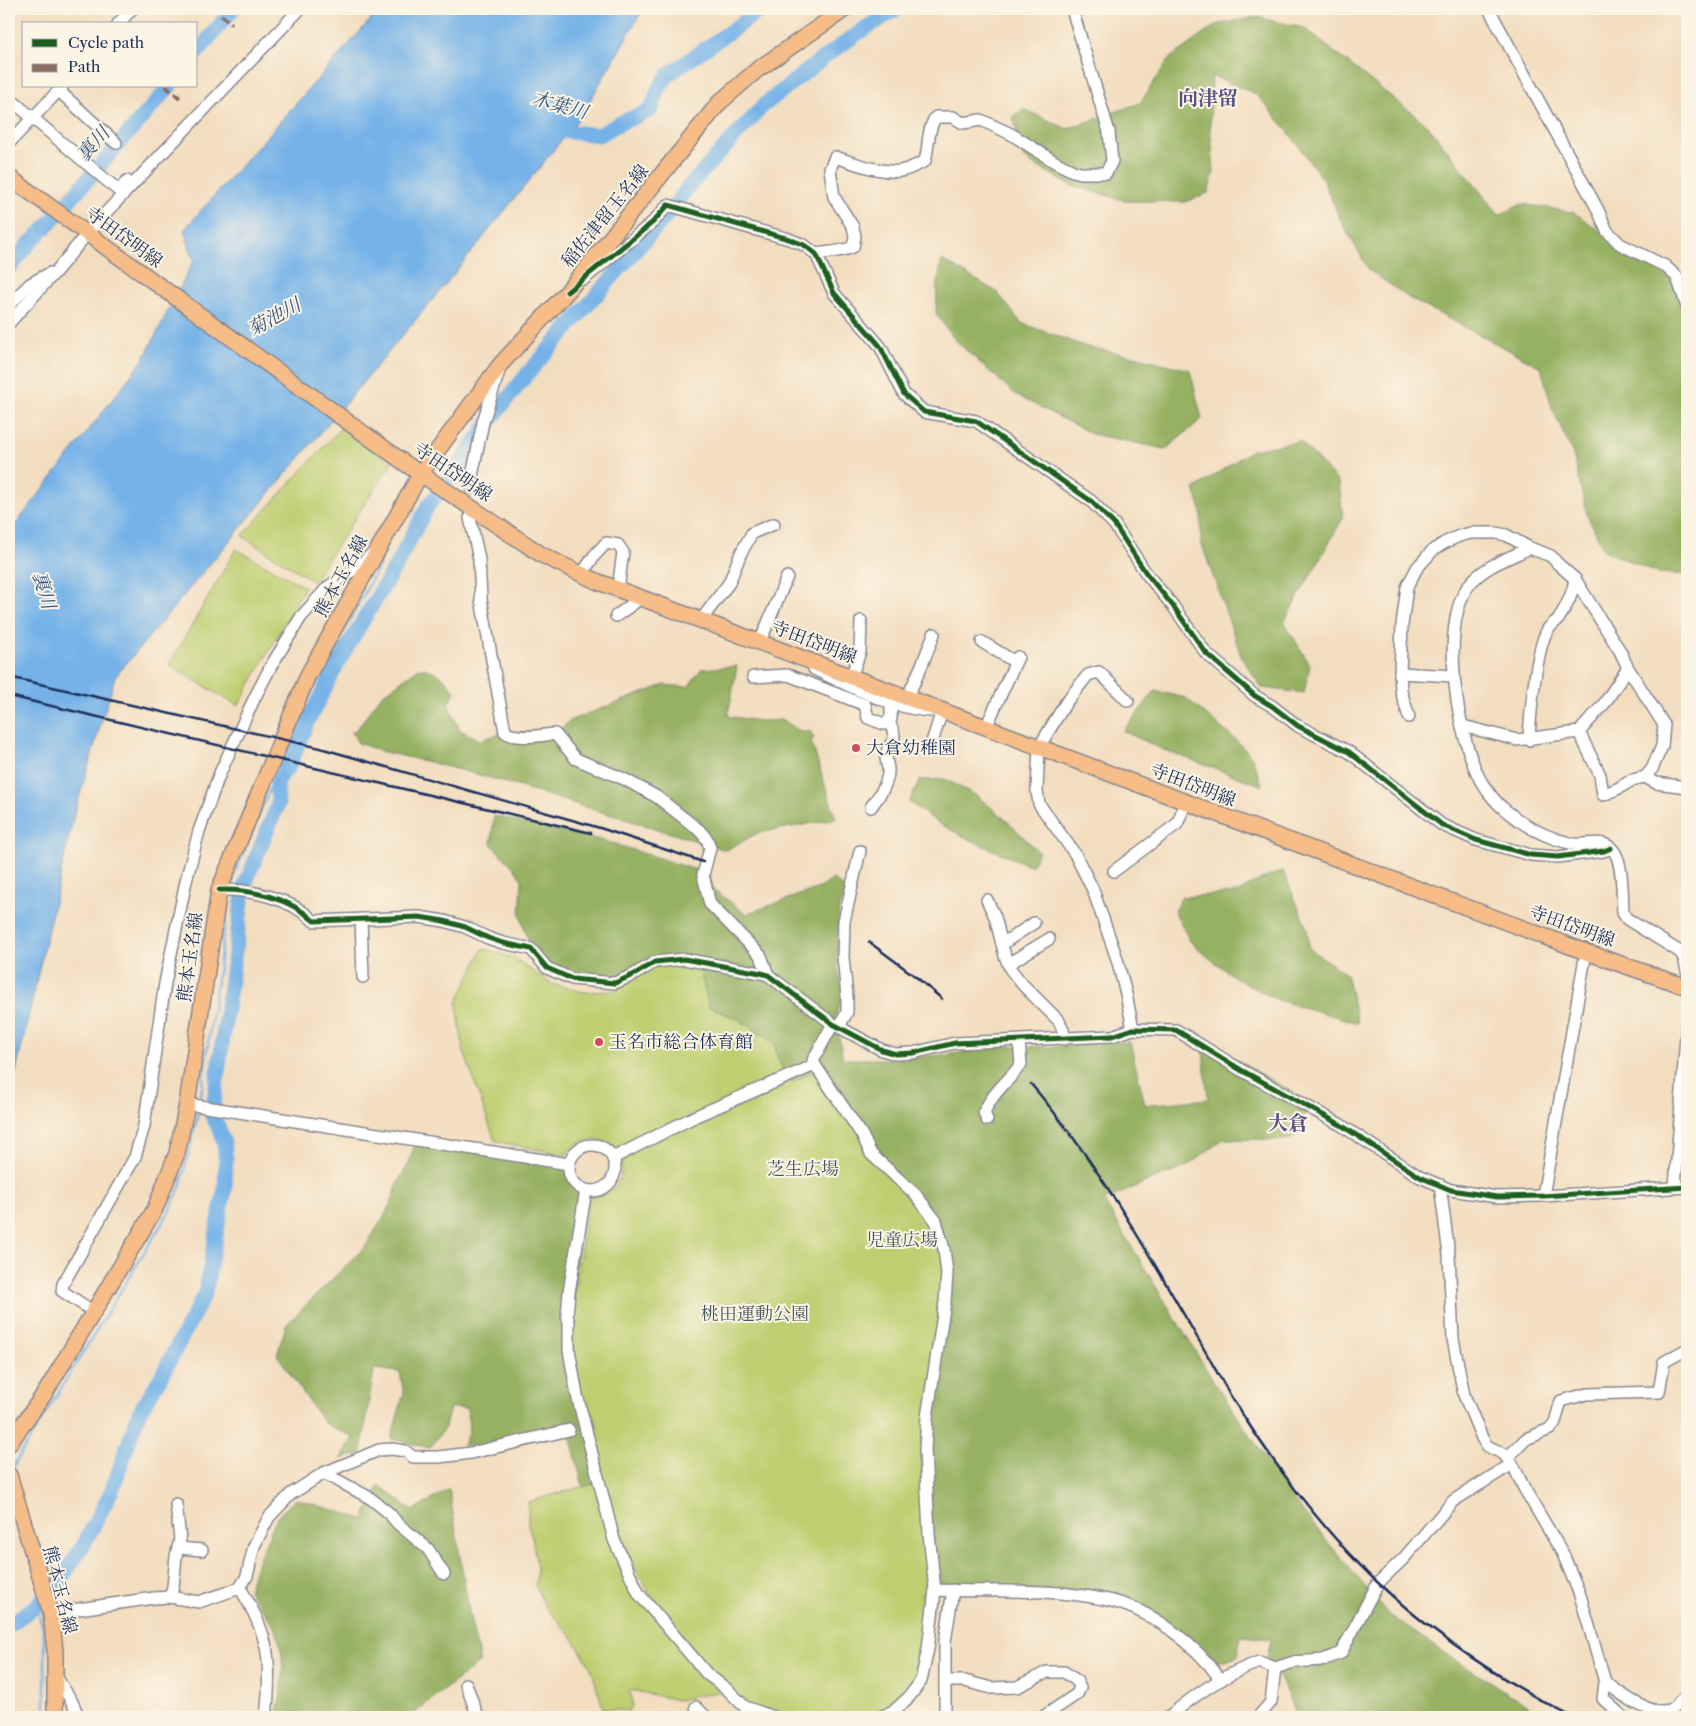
<svg xmlns="http://www.w3.org/2000/svg" width="1696" height="1726" viewBox="0 0 1696 1726" font-family="'Libre Caslon Text','Noto Serif JP',serif">
  <style>
    .green { fill: #bece70; stroke: #6c7e67 }
    .forest { fill: #96b162; stroke: #587060 }
    .water { fill: #75b2e8; stroke: #4870a3 }
    .lines { fill: none; stroke-linecap: round; stroke-linejoin: round }
    .stream { stroke: #75b2e8; stroke-width: 2.5 }
    .river { stroke: #75b2e8; stroke-width: 15 }
    .minor-tunnel { stroke: #c7baac; stroke-width: 11; stroke-dasharray: 11 5.5; stroke-linecap: butt }
    .minor-casing { stroke: #86868e; stroke-width: 14 }
    .major-casing { stroke: #86868e; stroke-width: 18 }
    .minor { stroke: #fff; stroke-width: 11 }
    .major { stroke: #f7bd88; stroke-width: 15 }
    .rail { stroke: #1b2f5e; stroke-width: 2.5 }
    .quiet { stroke: #8d6e63; stroke-width: 4; stroke-dasharray: 8 4; stroke-linecap: butt }
    .cycleway-casing { stroke: #fcf5e5; stroke-width: 8 }
    .cycleway { stroke: #1b5e20; stroke-width: 5 }
    .poi-dot { fill: #d1495b; stroke: #fcf5e5; stroke-width: 2 }
    .labels { text-anchor: middle; dominant-baseline: central; stroke-width: 4; stroke-linejoin: round; paint-order: stroke }
    .street-label { font-size: 18px; fill: #1b2f5e; stroke: #fcf5e5 }
    .poi-label { font-size: 18px; fill: #1b2f5e; stroke: #fcf5e5; text-anchor: start }
    .park-label { font-size: 18px; fill: #445762; stroke: #fcf5e5 }
    .water-label { font-size: 19px; font-style: italic; fill: #365687; stroke: #fcf5e5 }
    .quarter-label { font-size: 20px; font-weight: bold; fill: #575286; stroke: #fcf5e5 }
  </style>
  <rect width="100%" height="100%" fill="#fcf5e5"/>
  <filter id="ink" filterUnits="userSpaceOnUse"><feTurbulence type="fractalNoise" baseFrequency=".02" numOctaves="2"/><feDisplacementMap in="SourceGraphic" scale="10" xChannelSelector="R" yChannelSelector="G"/><feConvolveMatrix kernelMatrix="1 2 1 2 8 2 1 2 1" color-interpolation-filters="sRGB"/></filter>
  <filter id="wash" filterUnits="userSpaceOnUse"><feTurbulence type="fractalNoise" baseFrequency=".0096" numOctaves="4" result="noise"/><feDisplacementMap in="SourceGraphic" scale="20" xChannelSelector="R" yChannelSelector="G"/><feGaussianBlur stdDeviation="1.12" result="paint"/><feColorMatrix in="noise" values="0 0 0 0 0 0 0 0 0 0 0 0 0 0 0 0 0 1.4 0 .05"/><feComposite in="paint" operator="in"/></filter>
  <g filter="url(#wash)">
    <rect width="100%" height="100%" fill="#f2ddbf"/>
    <g class="green">
      <path d="M 342,427 L 392,463 L 313,581 L 242,536 Z"/>
      <path d="M 236,549 L 305,587 L 238,706 L 169,665 Z"/>
      <path d="M 483,948 L 515,959 L 552,984 L 583,992 L 614,991 L 655,962 L 684,959 L 700,968 L 709,1007 L 738,1019 L 775,1044 L 777,1056 L 813,1072 L 828,1077 L 923,1202 L 944,1249 L 935,1590 L 916,1688 L 881,1717 L 774,1717 L 745,1707 L 710,1670 L 652,1598 L 625,1551 L 575,1413 L 568,1340 L 588,1196 C 633,1199 632,1138 591,1140 C 580,1140 572,1146 566,1155 L 495,1141 L 463,1049 L 457,1003 Z"/>
      <path d="M 599,1482 L 639,1594 L 728,1690 L 678,1700 L 629,1690 L 632,1698 L 632,1707 L 628,1711 L 603,1708 L 591,1668 L 570,1634 L 546,1608 L 535,1586 L 537,1568 L 533,1542 L 528,1524 L 528,1502 Z"/>
    </g>
    <g class="forest">
      <path d="M 1256,17 L 1304,28 L 1427,125 L 1499,215 L 1522,204 L 1573,212 L 1620,244 L 1665,266 L 1687,307 L 1687,575 L 1657,573 L 1604,550 L 1587,515 L 1573,454 L 1552,408 L 1541,367 L 1409,298 L 1369,270 L 1342,223 L 1322,178 L 1287,130 L 1256,94 L 1212,76 L 1210,123 L 1214,172 L 1208,193 L 1185,202 L 1126,201 L 1070,185 L 1028,161 L 1022,156 L 1013,116 L 1024,109 L 1067,129 L 1140,103 L 1170,58 L 1216,25 Z"/>
      <path d="M 942,260 L 997,292 L 1021,323 L 1087,347 L 1134,356 L 1190,370 L 1202,419 L 1166,449 L 1092,434 L 1016,395 L 956,341 L 936,314 L 937,286 Z"/>
      <path d="M 1300,441 L 1339,483 L 1343,518 L 1284,622 L 1310,665 L 1304,693 L 1262,688 L 1242,658 L 1201,542 L 1201,510 L 1194,489 L 1252,450 Z"/>
      <path d="M 737,666 L 728,716 L 760,721 L 783,720 L 800,731 L 810,731 L 814,738 L 811,741 L 836,819 L 758,833 L 726,850 L 494,779 L 425,761 L 384,752 L 358,743 L 352,732 L 356,730 L 382,695 L 419,668 C 438,670 444,677 455,692 L 448,704 L 460,730 L 480,740 L 505,732 L 555,734 L 571,720 L 664,685 L 688,687 L 701,669 Z"/>
      <path d="M 1155,691 L 1186,698 L 1238,742 L 1251,756 L 1263,786 L 1164,750 L 1123,731 Z"/>
      <path d="M 945,779 L 977,796 L 1004,818 L 1039,852 L 1032,866 C 1000,853 967,840 937,822 C 928,816 918,808 909,802 L 920,780 Z"/>
      <path d="M 494,816 L 605,841 L 709,874 L 713,889 L 746,914 L 822,887 L 833,879 L 848,891 L 839,906 L 837,946 L 838,970 L 843,997 L 835,1016 L 843,1059 L 901,1059 L 970,1052 L 1006,1046 L 1049,1047 L 1130,1042 L 1145,1105 L 1208,1099 L 1202,1040 L 1311,1103 L 1291,1140 L 1223,1139 L 1186,1167 L 1146,1182 L 1104,1201 L 1212,1379 L 1297,1505 L 1387,1613 L 1444,1653 L 1535,1710 L 1523,1716 L 1296,1715 L 1276,1668 L 1266,1664 L 1271,1639 L 1241,1636 L 1237,1657 L 1226,1661 L 1206,1661 L 1149,1616 L 1104,1599 L 935,1590 L 925,1450 L 946,1259 L 939,1234 L 885,1165 L 828,1077 L 814,1074 L 813,1072 L 789,1083 L 777,1056 L 775,1044 L 738,1019 L 709,1007 L 700,968 L 684,959 L 656,962 L 615,983 L 547,968 L 531,949 L 520,914 L 522,880 L 514,868 L 491,844 Z"/>
      <path d="M 1283,871 L 1307,928 L 1309,948 L 1346,974 L 1358,1023 L 1278,1000 L 1237,979 L 1208,957 L 1190,941 L 1174,911 L 1182,897 L 1237,893 L 1259,880 Z"/>
      <path d="M 416,1140 L 565,1163 C 566,1177 569,1186 583,1191 L 569,1335 L 600,1482 L 583,1487 L 568,1427 L 481,1445 L 463,1446 L 469,1430 L 467,1408 L 450,1408 L 445,1427 L 430,1448 L 391,1439 L 404,1393 L 400,1372 L 374,1369 L 361,1453 L 340,1459 L 353,1437 L 324,1423 L 277,1355 L 286,1325 L 365,1247 L 391,1205 L 399,1180 L 409,1163 Z"/>
      <path d="M 379,1485 L 413,1511 L 449,1489 L 470,1617 L 480,1662 L 409,1717 L 275,1717 C 284,1692 287,1648 273,1625 C 266,1613 256,1601 248,1590 L 255,1568 L 277,1517 L 296,1499 L 364,1519 Z"/>
    </g>
    <path class="water" d="M 380,9 L 643,9 L 581,116 L 445,285 L 115,677 L 74,814 L 9,1103 L 9,533 L 143,360 L 194,260 L 184,230 Z"/>
    <g class="lines">
      <g class="stream">
        <path d="M 230,886 L 306,701 L 380,564"/>
        <path d="M 200,1102 L 229,894"/>
        <path d="M 11,1470 L 169,1212 L 180,1187 L 199,1110"/>
        <path d="M 36,1606 L 43,1628 L 45,1651 L 45,1717"/>
      </g>
      <g class="river">
        <path d="M 196,54 L 233,9"/>
        <path d="M 552,125 L 571,132 L 599,135 L 620,123 L 651,110 L 659,88 L 669,74 L 762,9"/>
        <path d="M 45,228 L 170,86"/>
        <path d="M 9,269 L 27,246 L 40,233"/>
        <path d="M 9,1625 L 36,1606 L 61,1579 L 83,1546 L 112,1490 L 139,1413 L 161,1377 L 205,1293 L 225,1188 L 226,1160 L 224,1143 L 218,1126 L 212,1116 L 244,887 L 278,804 L 277,783 L 283,773 L 288,768 L 307,723 L 339,661 L 395,567 L 428,506 L 446,484 L 492,418 L 529,372 L 667,215 L 690,185 L 764,105 L 822,59 L 864,29 L 897,9"/>
      </g>
    </g>
  </g>
  <g filter="url(#ink)">
    <g class="lines">
      <path class="minor-tunnel" d="M 470,512 L 472,476"/>
      <g class="minor-casing">
        <g id="minor">
          <path d="M 1489,9 L 1598,210 L 1607,231 L 1620,244 L 1665,266 L 1677,277 L 1687,307"/>
          <path d="M 118,24 L 132,9"/>
          <path d="M 59,91 L 116,143"/>
          <path d="M 9,98 L 119,191 L 127,181"/>
          <path d="M 9,143 L 63,86"/>
          <path d="M 816,254 C 828,252 842,252 853,247 L 855,236 L 853,227 L 834,197 L 830,169 L 835,157 C 855,163 878,173 900,171 C 908,170 917,165 925,161 C 929,148 927,128 936,117 L 953,117 L 963,123 L 981,120 L 1011,134 L 1055,162 L 1073,171 L 1081,173 L 1106,173 L 1112,161 L 1109,132 L 1072,9"/>
          <path d="M 584,279 L 653,222 L 668,205 L 789,239 L 804,245 L 816,254 L 834,293 L 880,346 L 904,394 L 924,412 L 976,421 L 1091,501 L 1114,524 L 1146,573 L 1173,606 L 1206,653 L 1255,696 L 1272,706 L 1298,726 L 1349,752 L 1442,825 L 1476,840 L 1531,855 L 1558,857 L 1604,851 L 1611,848"/>
          <path d="M 9,305 L 30,284 L 50,273"/>
          <path d="M 9,323 L 58,269 L 95,224 L 300,9"/>
          <path d="M 472,476 L 483,422 L 499,371"/>
          <path d="M 470,518 L 479,559 L 481,599 L 505,732 C 516,740 541,735 555,734 L 576,759 L 624,779 L 657,797 L 699,830 L 707,839 L 710,848 L 703,875 L 710,904 L 761,956 L 768,975"/>
          <path d="M 1530,548 C 1509,558 1484,566 1469,585 C 1438,626 1458,741 1482,783 C 1488,792 1495,802 1504,809 C 1524,826 1549,839 1574,844 C 1586,846 1601,839 1611,848 C 1624,858 1622,898 1623,913 L 1627,919 L 1680,952 L 1684,958 L 1687,971"/>
          <path d="M 582,574 L 594,556 L 606,543 L 618,545 L 623,552 L 618,589"/>
          <path d="M 616,616 L 641,598"/>
          <path d="M 701,620 L 729,583 L 741,553 L 752,533 L 774,524"/>
          <path d="M 760,642 L 787,577"/>
          <path d="M 982,642 L 1015,662"/>
          <path d="M 814,669 C 851,687 900,713 942,711 L 932,742"/>
          <path d="M 1400,673 L 1453,676"/>
          <path d="M 753,677 L 788,675 L 865,705"/>
          <path d="M 851,677 L 860,652 L 861,621"/>
          <path d="M 907,698 L 922,665 L 934,634"/>
          <path d="M 1128,701 L 1099,672 L 1088,675 L 1067,701 L 1039,747 L 1037,791 L 1039,804 L 1075,854 L 1093,890 L 1117,959 L 1126,994 L 1133,1029"/>
          <path d="M 865,705 L 868,718 L 884,724 L 891,719 L 891,702"/>
          <path d="M 1409,717 L 1401,691 L 1400,673 L 1402,625 L 1407,587 L 1417,568 L 1432,551 L 1444,543 L 1459,536 L 1471,533 L 1496,533 L 1506,535 L 1530,548 L 1551,556 L 1557,563 L 1575,579 L 1620,651 L 1628,668 L 1664,725 L 1662,746 L 1652,769 L 1645,777 L 1632,780 L 1619,788 L 1603,795 L 1600,775 L 1579,732"/>
          <path d="M 1463,726 L 1517,740 L 1579,732 L 1604,704 L 1628,668"/>
          <path d="M 986,727 L 1018,657"/>
          <path d="M 1529,740 C 1530,716 1536,648 1548,629 C 1551,625 1556,622 1559,618 C 1567,606 1573,593 1575,579"/>
          <path d="M 1645,777 L 1656,783 L 1687,787"/>
          <path d="M 871,807 C 878,797 887,786 888,773 C 889,768 886,762 886,757 C 887,741 902,743 888,721"/>
          <path d="M 1114,871 L 1177,824 L 1186,802"/>
          <path d="M 219,890 C 251,889 290,898 314,921 L 419,917 L 444,921 L 465,927 L 488,938 L 503,943 L 531,949 L 547,968 L 572,979 L 615,983 L 635,974 L 655,962 L 684,959 L 761,973 L 768,975 L 833,1024 L 882,1050 L 896,1054 L 913,1053 L 955,1043 L 1112,1036 L 1133,1029 L 1176,1030 L 1241,1070 L 1341,1125 L 1420,1177 L 1451,1190 L 1497,1197 L 1543,1196 L 1687,1187"/>
          <path d="M 987,900 L 995,917 L 1005,956 L 1011,970 L 1023,985 L 1059,1021 L 1063,1030 L 1064,1039"/>
          <path d="M 361,919 L 363,977"/>
          <path d="M 1002,944 L 1034,923"/>
          <path d="M 1008,964 L 1049,939"/>
          <path d="M 839,1027 L 847,1012 L 847,996 L 843,957 L 844,921 L 860,851"/>
          <path d="M 815,1065 L 813,1060 L 833,1024"/>
          <path d="M 187,1104 L 569,1164"/>
          <path d="M 987,1120 L 984,1112 C 992,1093 1009,1081 1021,1064 L 1019,1041"/>
          <circle cx="592" cy="1168" r="23"/>
          <path d="M 613,1158 L 696,1116 L 815,1065 L 862,1135 L 871,1154 L 915,1194 L 936,1221 L 944,1249 L 947,1273 L 945,1302 L 927,1417 L 925,1450 L 929,1534 L 935,1590 L 928,1649 L 921,1681 L 909,1697 L 895,1710 L 881,1717"/>
          <path d="M 1440,1185 L 1449,1255 L 1453,1339 L 1464,1395 L 1482,1438 L 1487,1446 L 1504,1454 L 1514,1467 L 1524,1488 L 1563,1554 L 1580,1595 L 1605,1682 L 1603,1699 L 1623,1717"/>
          <path d="M 1675,1187 L 1687,1022"/>
          <path d="M 586,1190 L 569,1292 L 567,1316 L 569,1322 L 569,1350 L 577,1395 L 614,1540 L 639,1594 L 707,1674 L 728,1690 L 745,1707 L 774,1717"/>
          <path d="M 1543,1196 L 1586,952"/>
          <path d="M 94,1312 L 62,1291 L 63,1284 L 135,1157 L 144,1126 L 165,983 L 186,881 L 199,831 L 220,773 L 254,699 L 271,666 L 301,617 L 328,587 L 356,568 L 373,553"/>
          <path d="M 1507,1458 L 1526,1439 L 1550,1429 L 1555,1422 L 1561,1401 L 1587,1394 L 1659,1392 L 1664,1362 L 1687,1349"/>
          <path d="M 324,1473 L 370,1498 L 389,1513 L 397,1523 L 428,1549 L 444,1574"/>
          <path d="M 179,1548 L 202,1550"/>
          <path d="M 240,1588 C 270,1636 272,1662 266,1717"/>
          <path d="M 935,1590 C 990,1592 1049,1588 1103,1599 C 1148,1607 1195,1643 1221,1680"/>
          <path d="M 170,1597 L 173,1587 L 176,1556 L 180,1539 L 176,1504"/>
          <path d="M 51,1613 L 154,1598 L 170,1597 L 199,1602 L 240,1588 L 247,1576 L 254,1546 L 269,1517 L 291,1494 L 324,1473 L 379,1450 L 392,1449 L 405,1451 L 413,1457 L 439,1457 L 471,1453 L 569,1430"/>
          <path d="M 55,1675 L 71,1700 L 79,1717"/>
          <path d="M 945,1681 L 965,1681 L 991,1688 L 1017,1687 L 1047,1672 L 1064,1672 L 1076,1680 L 1080,1688 L 1077,1694 L 1043,1717"/>
          <path d="M 1605,1682 C 1621,1694 1649,1716 1669,1710 C 1675,1709 1682,1699 1687,1695"/>
          <path d="M 466,1684 L 478,1717"/>
          <path d="M 696,1707 L 706,1717"/>
          <path d="M 945,1713 L 945,1642 L 953,1590"/>
          <path d="M 1169,1717 C 1195,1694 1226,1674 1259,1662 L 1275,1668 L 1294,1662 L 1323,1660 L 1341,1653 L 1378,1583 L 1404,1558 L 1453,1501 L 1512,1464"/>
          <path d="M 1258,1717 L 1271,1702 L 1275,1668"/>
        </g>
      </g>
      <g class="major-casing">
        <g id="major">
          <path d="M 9,177 L 406,464 L 542,555 L 596,581 L 1586,952 L 1687,987"/>
          <path d="M 9,1444 L 45,1393 L 155,1209 L 177,1153 L 187,1104 L 219,890 L 308,675 L 421,473 L 500,365 L 567,292 L 720,102 L 757,70 L 845,9"/>
          <path d="M 9,1475 L 51,1613 L 55,1651 L 55,1717"/>
        </g>
      </g>
      <use href="#minor" class="minor"/>
      <use href="#major" class="major"/>
      <g class="rail">
        <path d="M 9,677 L 320,748 L 600,828 L 703,862"/>
        <path d="M 9,696 L 591,833"/>
        <path d="M 869,942 L 915,976 L 942,999"/>
        <path d="M 1031,1084 C 1095,1159 1145,1247 1194,1332 C 1209,1357 1222,1382 1237,1406 C 1276,1467 1321,1528 1374,1579 C 1432,1635 1501,1680 1572,1717"/>
      </g>
      <g class="quiet">
        <path d="M 221,15 L 232,24"/>
        <path d="M 165,86 L 180,98"/>
      </g>
      <g class="cycleway-casing">
        <g id="cycleway">
          <path d="M 567,292 L 653,222 L 668,205 L 789,239 L 804,245 L 816,254 L 834,293 L 880,346 L 904,394 L 924,412 L 976,421 L 1091,501 L 1114,524 L 1146,573 L 1173,606 L 1206,653 L 1255,696 L 1272,706 L 1298,726 L 1349,752 L 1442,825 L 1476,840 L 1531,855 L 1558,857 L 1604,851 L 1611,848"/>
          <path d="M 219,890 C 251,889 290,898 314,921 L 419,917 L 444,921 L 465,927 L 488,938 L 503,943 L 531,949 L 547,968 L 572,979 L 615,983 L 635,974 L 655,962 L 684,959 L 761,973 L 768,975 L 833,1024 L 882,1050 L 896,1054 L 913,1053 L 955,1043 L 1112,1036 L 1133,1029 L 1176,1030 L 1241,1070 L 1341,1125 L 1420,1177 L 1451,1190 L 1497,1197 L 1543,1196 L 1687,1187"/>
        </g>
      </g>
      <use href="#cycleway" class="cycleway"/>
    </g>
  </g>
  <g class="poi-dot">
    <circle cx="856" cy="748" r="5"/>
    <circle cx="599" cy="1042" r="5"/>
  </g>
  <g class="labels">
    <g class="street-label">
      <text transform="translate(605 216) rotate(-51)">稲佐津留玉名線</text>
      <text transform="translate(124 237) rotate(36)">寺田岱明線</text>
      <text transform="translate(453 472) rotate(34)">寺田岱明線</text>
      <text transform="translate(341 576) rotate(-61)">熊本玉名線</text>
      <text transform="translate(814 642) rotate(21)">寺田岱明線</text>
      <text transform="translate(1193 785) rotate(21)">寺田岱明線</text>
      <text transform="translate(1572 926) rotate(20)">寺田岱明線</text>
      <text transform="translate(190 957) rotate(-82)">熊本玉名線</text>
      <text transform="translate(60 1590) rotate(76)">熊本玉名線</text>
    </g>
    <g class="poi-label">
      <text x="866" y="748">大倉幼稚園</text>
      <text x="609" y="1042">玉名市総合体育館</text>
    </g>
    <g class="park-label">
      <text x="803" y="1169">芝生広場</text>
      <text x="902" y="1240">児童広場</text>
      <text x="755" y="1314">桃田運動公園</text>
    </g>
    <g class="water-label">
      <text transform="translate(560 105) rotate(16)">木葉川</text>
      <text transform="translate(93 144) rotate(-49)">裏川</text>
      <text transform="translate(274 317) rotate(-29)">菊池川</text>
      <text transform="translate(44 590) rotate(73)">裏川</text>
    </g>
    <g class="quarter-label">
      <text x="1208" y="98">向津留</text>
      <text x="1288" y="1123">大倉</text>
    </g>
  </g>
  <rect width="1696" height="1726" fill="none" stroke="#fcf5e5" stroke-width="30"/>
  <rect x="22" y="22" width="175" height="65" fill="#fcf5e5" stroke="#a2a6af"/>
  <rect x="32" y="39" width="25" height="8" fill="#1b5e20" stroke="#a2a6af"/>
  <text x="68" y="48" font-size="15" fill="#1b2f5e">Cycle path</text>
  <rect x="32" y="64" width="25" height="8" fill="#8d6e63" stroke="#a2a6af"/>
  <text x="68" y="72" font-size="15" fill="#1b2f5e">Path</text>
</svg>
